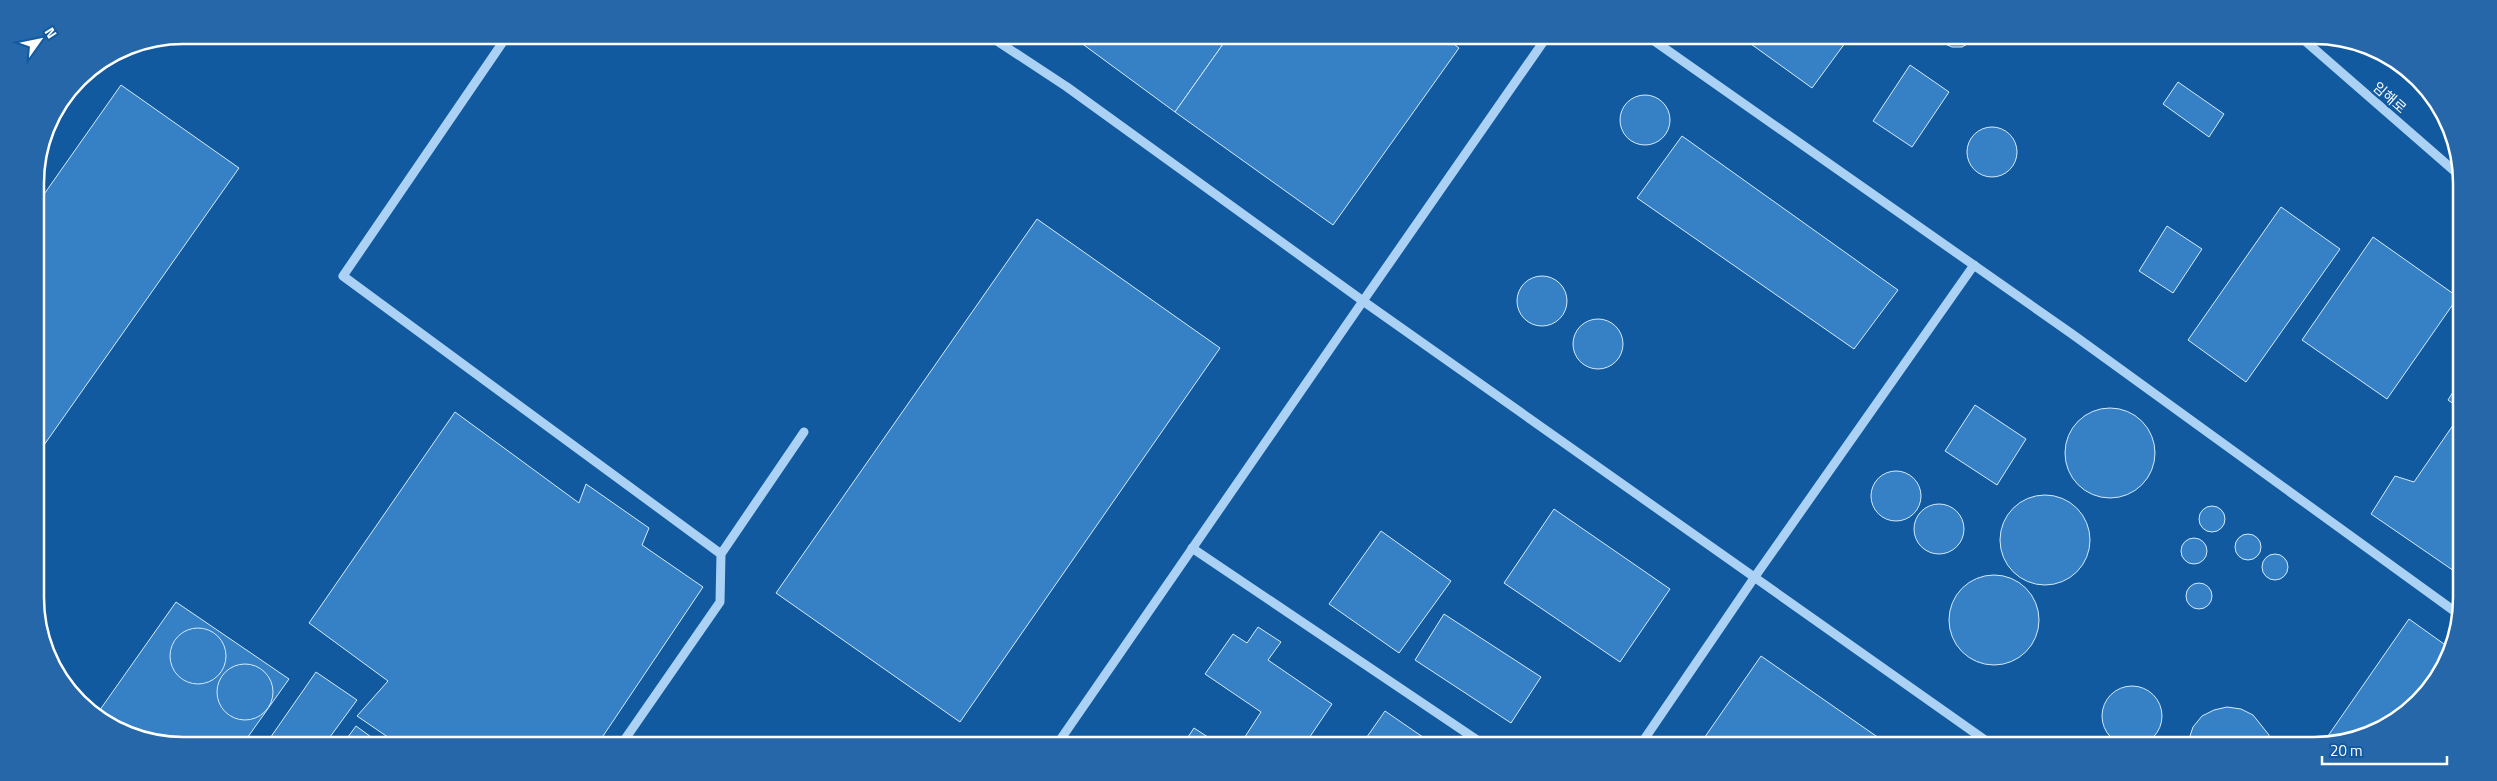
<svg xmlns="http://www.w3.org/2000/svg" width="2497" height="781" viewBox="0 0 2497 781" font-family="'Titillium Web','Noto Sans KR',sans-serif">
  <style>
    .building { fill: #3681c5; stroke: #d4eafe }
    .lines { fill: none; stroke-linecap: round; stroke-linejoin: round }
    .minor { stroke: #abd2f5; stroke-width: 9 }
    .labels { text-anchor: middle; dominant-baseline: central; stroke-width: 5; stroke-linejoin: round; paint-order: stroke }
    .street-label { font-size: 14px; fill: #fff; stroke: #125aa0 }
    .rim { fill: none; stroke: #fff; stroke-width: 2.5 }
  </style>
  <rect width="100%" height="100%" fill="#125aa0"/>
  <g class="building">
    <path d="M 1073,37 L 1228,37 L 1175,112 Z"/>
    <path d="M 1228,37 L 1446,38 L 1459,48 L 1333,225 L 1175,112 Z"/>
    <path d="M 1744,39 L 1848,39 L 1812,88 Z"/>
    <path d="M 1934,39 L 1976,39 L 1962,47 L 1952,47 Z"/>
    <path d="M 1910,65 L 1949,92 L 1912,147 L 1873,121 Z"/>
    <path d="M 2178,82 L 2224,114 L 2209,137 L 2163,104 Z"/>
    <path d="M 121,85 L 239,168 L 37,455 L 35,207 Z"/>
    <circle cx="1645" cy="120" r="25"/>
    <circle cx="1992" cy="152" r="25"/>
    <path d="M 1682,136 L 1898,290 L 1854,349 L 1637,198 Z"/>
    <path d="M 2281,207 L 2340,249 L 2246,382 L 2188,340 Z"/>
    <path d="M 1037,219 L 1220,348 L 960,722 L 776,593 Z"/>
    <path d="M 2167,226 L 2202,249 L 2173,293 L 2139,271 Z"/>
    <path d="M 2373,237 L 2458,297 L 2387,399 L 2302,340 Z"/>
    <circle cx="1542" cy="301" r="25"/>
    <circle cx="1598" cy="344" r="25"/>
    <path d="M 2458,384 L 2458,407 L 2448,400 Z"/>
    <path d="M 1975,405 L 2026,439 L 1997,485 L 1945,451 Z"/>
    <circle cx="2110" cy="453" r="45"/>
    <path d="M 455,412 L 579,503 L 586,484 L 649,528 L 642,545 L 703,587 L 599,742 L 395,742 L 357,716 L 388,681 L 309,623 Z"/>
    <path d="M 2458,418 L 2457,573 L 2371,514 L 2395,476 L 2414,482 Z"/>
    <circle cx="1896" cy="496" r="25"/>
    <circle cx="2045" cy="540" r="45"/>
    <circle cx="1939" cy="529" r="25"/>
    <circle cx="2212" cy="519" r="13"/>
    <path d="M 1554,509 L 1670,589 L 1620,662 L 1504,583 Z"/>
    <path d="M 1381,531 L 1451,581 L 1399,653 L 1329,604 Z"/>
    <circle cx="2248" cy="547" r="13"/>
    <circle cx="2194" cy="551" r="13"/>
    <circle cx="2275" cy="567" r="13"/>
    <circle cx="1994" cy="620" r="45"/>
    <circle cx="2199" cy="596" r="13"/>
    <path d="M 176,602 L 289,679 L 245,741 L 145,741 L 97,714 Z"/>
    <path d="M 1444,614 L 1541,677 L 1511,723 L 1415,660 Z"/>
    <path d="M 2409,619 L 2451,649 L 2437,680 L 2405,715 L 2371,735 L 2321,746 Z"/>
    <path d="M 1258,627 L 1281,642 L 1268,660 L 1332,704 L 1305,744 L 1241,743 L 1261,712 L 1205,674 L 1233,634 L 1247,643 Z"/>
    <circle cx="198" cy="656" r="28"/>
    <path d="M 1761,656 L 1889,745 L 1700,744 Z"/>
    <circle cx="245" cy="692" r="28"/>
    <path d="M 316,672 L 357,700 L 327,741 L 268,741 Z"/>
    <circle cx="2132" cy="716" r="30"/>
    <path d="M 2227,707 L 2241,709 L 2253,715 L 2269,735 L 2270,746 L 2187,745 L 2193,727 L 2202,716 L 2214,710 Z"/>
    <path d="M 1385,711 L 1433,744 L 1362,744 Z"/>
    <path d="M 356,726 L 378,742 L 345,741 Z"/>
    <path d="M 1194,728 L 1217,743 L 1184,743 Z"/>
  </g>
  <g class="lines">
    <g class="minor">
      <path d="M 507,36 L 343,276 L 721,554"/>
      <path d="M 991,37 L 1067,87 L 1363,301 L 1546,38"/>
      <path d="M 1650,38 L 2072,334 L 2457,613"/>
      <path d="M 2304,40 L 2459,175"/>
      <path d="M 1192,548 L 1483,744"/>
      <path d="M 623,742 L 720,602 L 721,554 L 804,432"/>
      <path d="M 1058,743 L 1363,301 L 1992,745"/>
      <path d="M 1641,744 L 1754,578 L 1974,265"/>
    </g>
  </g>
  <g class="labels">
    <g class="street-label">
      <text transform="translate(2390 97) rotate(41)">임해로</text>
    </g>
  </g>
  <path d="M0 0H2497V781H0ZM183 44H2314A139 139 0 0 1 2453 183V598A139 139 0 0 1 2314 737H183A139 139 0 0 1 44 598V183A139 139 0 0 1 183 44Z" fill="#2567a8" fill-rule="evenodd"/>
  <path class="rim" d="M183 44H2314A139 139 0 0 1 2453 183V598A139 139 0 0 1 2314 737H183A139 139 0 0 1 44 598V183A139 139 0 0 1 183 44Z"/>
  <g transform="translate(40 40) rotate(57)" stroke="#125aa0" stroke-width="4" paint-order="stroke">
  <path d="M0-4L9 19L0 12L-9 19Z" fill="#ffffff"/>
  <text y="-8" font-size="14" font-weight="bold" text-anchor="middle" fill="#ffffff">N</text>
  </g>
  <path d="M2322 756v8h125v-8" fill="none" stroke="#ffffff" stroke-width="2.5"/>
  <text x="2330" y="756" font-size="15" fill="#ffffff" stroke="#125aa0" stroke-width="4" paint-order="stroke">20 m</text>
</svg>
